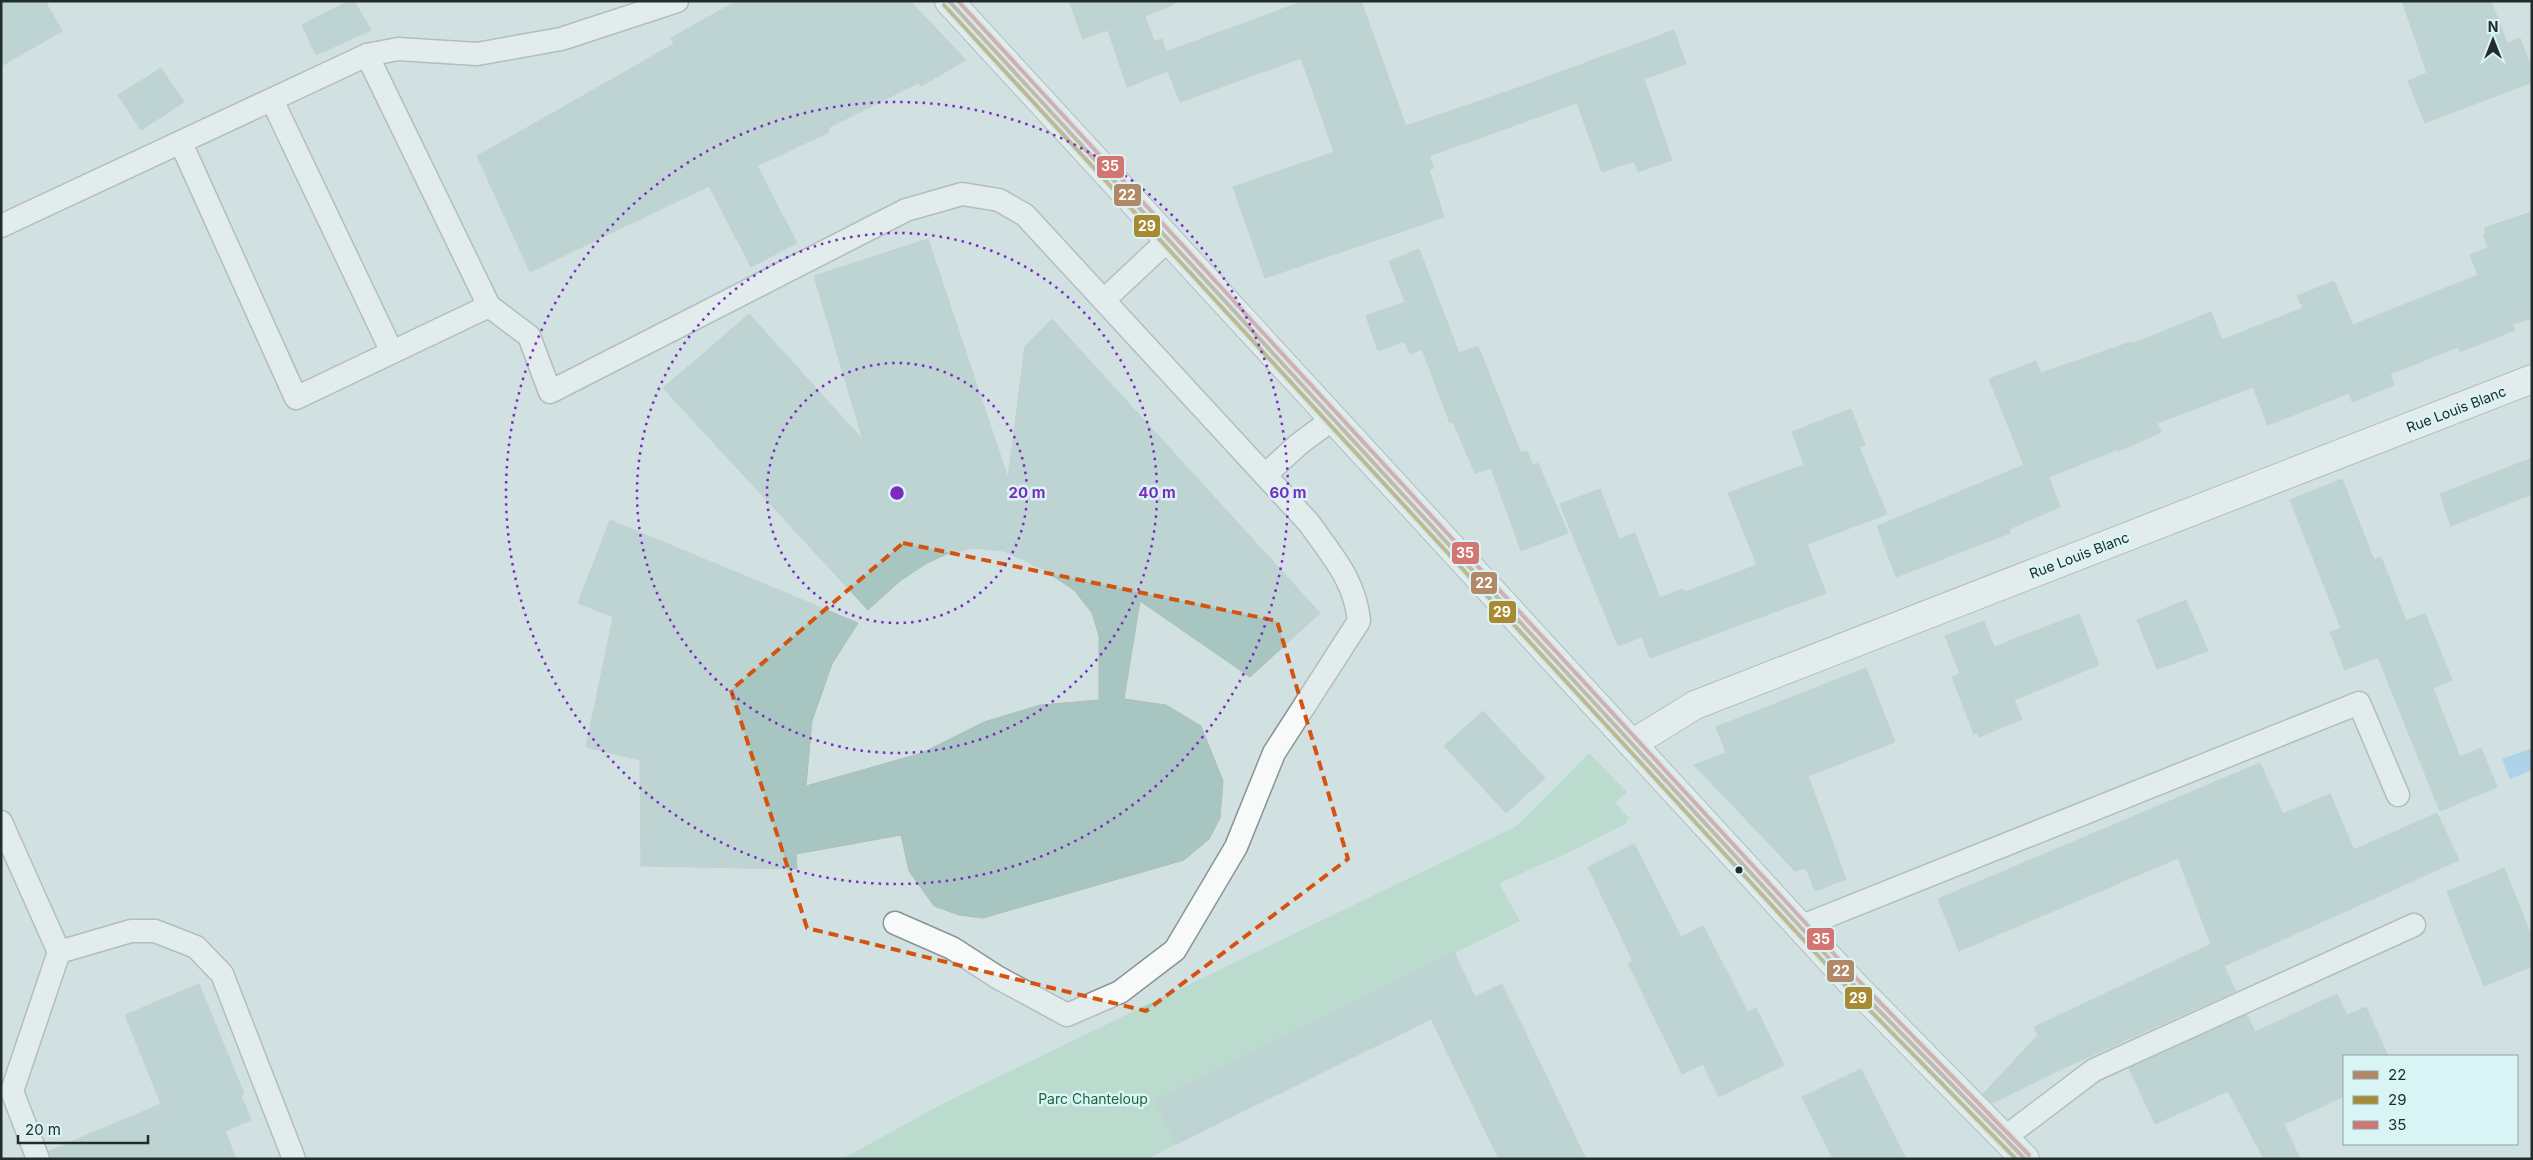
<svg xmlns="http://www.w3.org/2000/svg" width="2533" height="1160" viewBox="0 0 2533 1160" font-family="Inter,sans-serif">
  <style>
    .green { fill: #a1d4b8 }
    .water { fill: #83c2ed }
    .building { fill: #a7c6c1; stroke: #b1bcbb }
    .lines { fill: none; stroke-linecap: round; stroke-linejoin: round }
    .lane-casing { stroke: #899595; stroke-width: 25 }
    .street-casing { stroke: #899595; stroke-width: 30 }
    .secondary-casing { stroke: #899595; stroke-width: 30 }
    .lane { stroke: #f8fafa; stroke-width: 22 }
    .street { stroke: #f8fafa; stroke-width: 28 }
    .secondary { stroke: #f8fafa; stroke-width: 28 }
    .bus-1-casing { stroke: #d8f4f5; stroke-width: 8 }
    .bus-2-casing { stroke: #d8f4f5; stroke-width: 8 }
    .bus-3-casing { stroke: #d8f4f5; stroke-width: 8 }
    .bus-1 { stroke: #b28967; stroke-width: 4 }
    .bus-2 { stroke: #a78a32; stroke-width: 4 }
    .bus-3 { stroke: #d27573; stroke-width: 4 }
    .marked { fill: none; stroke: #d4540f; stroke-width: 4; stroke-dasharray: 10 6; stroke-linejoin: round }
    .ring { fill: none; stroke: #7b2cbf; stroke-width: 2.5; stroke-dasharray: 2.5 5 }
    .bus-dot { fill: #222c2d; stroke: #d8f4f5; stroke-width: 2 }
    .labels { text-anchor: middle; dominant-baseline: central; stroke-width: 5; stroke-linejoin: round; paint-order: stroke }
    .street-label { font-size: 14px; fill: #222c2d; stroke: #d8f4f5 }
    .park-label { font-size: 14px; fill: #21633e; stroke: #d8f4f5 }
    .centre { fill: #7b2cbf; stroke: #d8f4f5; stroke-width: 2.5 }
    .ring-label { font-size: 15px; text-anchor: middle; font-weight: bold; fill: #7b2cbf; stroke: #d8f4f5; stroke-width: 5; stroke-linejoin: round; paint-order: stroke }
    .line-badge { stroke: #d8f4f5; stroke-width: 2 }
    .badge-label { font-size: 14px; text-anchor: middle; font-weight: bold; fill: #fff }
  </style>
  <rect width="100%" height="100%" fill="#d1e0e1"/>
  <path class="green" d="M 1589,753 L 1627,792 L 1615,803 L 1629,818 L 1625,824 L 1570,852 L 1499,883 L 1520,921 L 1155,1100 L 1176,1144 L 1148,1159 L 842,1159 L 946,1102 L 1517,826 Z"/>
  <path class="water" d="M 2532,748 L 2532,770 L 2510,779 L 2502,759 Z"/>
  <g class="building">
    <path d="M 1,1 L 45,1 L 62,31 L 1,66 Z"/>
    <path d="M 349,1 L 354,1 L 371,30 L 316,55 L 302,25 Z"/>
    <path d="M 737,1 L 910,1 L 966,60 L 921,86 L 918,83 L 828,128 L 829,132 L 757,166 L 797,243 L 751,267 L 709,186 L 530,272 L 477,156 L 674,44 L 671,38 Z"/>
    <path d="M 1069,1 L 1174,1 L 1175,4 L 1145,16 L 1154,41 L 1162,39 L 1166,52 L 1304,1 L 1361,1 L 1406,126 L 1526,85 L 1674,30 L 1686,64 L 1644,79 L 1672,160 L 1638,172 L 1634,161 L 1602,172 L 1577,103 L 1429,156 L 1434,168 L 1429,170 L 1444,217 L 1265,278 L 1233,187 L 1334,152 L 1301,58 L 1180,102 L 1168,71 L 1127,87 L 1108,30 L 1083,39 Z"/>
    <path d="M 2402,1 L 2491,1 L 2507,43 L 2520,38 L 2532,69 L 2532,82 L 2425,123 L 2408,81 L 2427,73 Z"/>
    <path d="M 161,68 L 184,102 L 141,130 L 118,95 Z"/>
    <path d="M 2532,212 L 2532,318 L 2512,324 L 2515,330 L 2460,352 L 2458,347 L 2390,374 L 2394,385 L 2352,402 L 2349,393 L 2268,425 L 2253,387 L 2157,423 L 2161,432 L 2119,451 L 2118,449 L 2049,477 L 2060,507 L 2009,529 L 2010,533 L 1896,577 L 1877,526 L 2024,465 L 1989,379 L 2036,361 L 2041,373 L 2131,342 L 2132,344 L 2211,312 L 2222,340 L 2303,308 L 2297,296 L 2334,281 L 2353,325 L 2478,275 L 2470,255 L 2488,247 L 2483,235 L 2486,233 L 2484,228 Z"/>
    <path d="M 928,239 L 1008,478 L 1025,346 L 1052,319 L 1320,613 L 1250,677 L 1140,601 L 1124,699 L 1166,705 L 1201,726 L 1223,781 L 1220,818 L 1209,839 L 1184,860 L 983,918 L 959,915 L 934,906 L 909,871 L 901,835 L 796,854 L 797,869 L 641,866 L 640,760 L 586,747 L 613,617 L 578,603 L 610,520 L 858,623 L 832,664 L 812,721 L 806,786 L 922,753 L 984,722 L 1040,705 L 1099,700 L 1099,636 L 1092,613 L 1074,590 L 1042,569 L 1004,551 L 974,548 L 949,553 L 927,563 L 900,581 L 868,610 L 663,388 L 749,314 L 863,440 L 814,276 Z"/>
    <path d="M 1419,249 L 1459,353 L 1478,346 L 1521,453 L 1527,451 L 1533,466 L 1538,463 L 1568,533 L 1521,551 L 1491,468 L 1475,473 L 1453,422 L 1450,423 L 1422,349 L 1410,354 L 1404,341 L 1378,351 L 1366,316 L 1405,302 L 1389,261 Z"/>
    <path d="M 1851,409 L 1865,445 L 1859,447 L 1887,514 L 1807,544 L 1826,593 L 1650,658 L 1642,637 L 1618,646 L 1560,504 L 1600,489 L 1619,539 L 1635,533 L 1660,598 L 1683,589 L 1685,592 L 1757,565 L 1728,493 L 1804,465 L 1792,432 Z"/>
    <path d="M 2532,458 L 2532,494 L 2451,526 L 2440,494 Z"/>
    <path d="M 2342,479 L 2374,560 L 2381,557 L 2406,621 L 2425,613 L 2452,680 L 2433,688 L 2460,757 L 2481,748 L 2497,787 L 2440,811 L 2378,657 L 2345,670 L 2330,632 L 2341,628 L 2290,500 Z"/>
    <path d="M 2186,600 L 2208,651 L 2157,669 L 2137,620 Z"/>
    <path d="M 2079,614 L 2099,665 L 2014,700 L 2022,719 L 1979,737 L 1977,733 L 1974,734 L 1952,677 L 1960,674 L 1945,636 L 1984,621 L 1994,647 Z"/>
    <path d="M 1866,668 L 1895,742 L 1808,776 L 1846,879 L 1815,891 L 1806,868 L 1795,871 L 1694,765 L 1726,753 L 1716,727 Z"/>
    <path d="M 1483,711 L 1545,778 L 1506,813 L 1444,746 Z"/>
    <path d="M 2260,763 L 2283,814 L 2330,794 L 2354,850 L 2437,813 L 2459,860 L 2224,966 L 2236,991 L 2068,1066 L 1992,1103 L 1983,1094 L 2038,1035 L 2034,1027 L 2211,944 L 2178,858 L 1959,951 L 1938,899 Z"/>
    <path d="M 1634,844 L 1681,937 L 1703,926 L 1748,1012 L 1756,1008 L 1784,1065 L 1719,1097 L 1703,1064 L 1682,1074 L 1628,963 L 1633,961 L 1588,867 Z"/>
    <path d="M 2504,868 L 2532,937 L 2532,966 L 2484,986 L 2447,892 Z"/>
    <path d="M 1454,952 L 1475,997 L 1502,984 L 1586,1159 L 1499,1159 L 1431,1019 L 1176,1144 L 1155,1100 Z"/>
    <path d="M 199,984 L 244,1094 L 241,1096 L 251,1120 L 225,1131 L 236,1159 L 51,1159 L 49,1151 L 161,1104 L 125,1015 Z"/>
    <path d="M 2337,994 L 2347,1015 L 2366,1007 L 2388,1056 L 2344,1056 L 2344,1096 L 2284,1124 L 2300,1159 L 2264,1159 L 2228,1091 L 2155,1124 L 2129,1068 L 2247,1015 L 2255,1032 Z"/>
    <path d="M 1861,1069 L 1906,1159 L 1833,1159 L 1802,1097 Z"/>
  </g>
  <g class="lines">
    <g class="lane-casing">
      <g id="lane">
        <path d="M 272,100 L 392,352"/>
        <path d="M 181,143 L 296,398 L 489,306 L 367,55"/>
        <path d="M 1,226 L 367,55 L 398,49 L 477,54 L 561,39 L 677,1"/>
        <path d="M 1104,300 L 1168,240"/>
        <path d="M 489,306 L 529,336 L 550,392 L 906,210 L 962,194 L 999,200 L 1025,215 L 1309,523 C 1332,556 1355,580 1359,621 L 1274,753 L 1236,847 L 1175,950 L 1120,992 L 1067,1015 L 997,977 L 952,948 L 895,923"/>
        <path d="M 1265,475 L 1299,444 L 1334,418"/>
        <path d="M 1,822 L 59,952 L 12,1091 L 38,1159"/>
        <path d="M 1800,927 L 2359,703 L 2398,795"/>
        <path d="M 59,952 L 131,931 L 155,931 L 196,947 L 222,974 L 294,1159"/>
        <path d="M 2004,1138 L 2094,1070 L 2414,925"/>
      </g>
    </g>
    <g class="street-casing">
      <path id="street" d="M 1632,744 L 1695,705 L 2532,379"/>
    </g>
    <g class="secondary-casing">
      <path id="secondary" d="M 949,1 L 1851,982 L 2025,1159"/>
    </g>
    <use href="#lane" class="lane"/>
    <use href="#street" class="street"/>
    <use href="#secondary" class="secondary"/>
    <g class="bus-1-casing">
      <path id="bus-1" d="M 949,1 L 1851,982 L 2025,1159"/>
    </g>
    <g class="bus-2-casing">
      <path id="bus-2" d="M 944,5 L 1846,986 L 2016,1159"/>
    </g>
    <g class="bus-3-casing">
      <path id="bus-3" d="M 958,1 L 1856,978 L 2029,1155"/>
    </g>
    <use href="#bus-1" class="bus-1"/>
    <use href="#bus-2" class="bus-2"/>
    <use href="#bus-3" class="bus-3"/>
  </g>
  <path d="M0 0H2533V1160H0ZM 903,543 L 1277,621 L 1348,859 L 1146,1011 L 807,928 L 731,690 Z" fill="#d1e0e1" fill-opacity=".55" fill-rule="evenodd"/>
  <path class="marked" d="M 903,543 L 1277,621 L 1348,859 L 1146,1011 L 807,928 L 731,690 Z"/>
  <g class="ring">
    <circle cx="897" cy="493" r="130"/>
    <circle cx="897" cy="493" r="260"/>
    <circle cx="897" cy="493" r="391"/>
  </g>
  <circle class="bus-dot" cx="1739" cy="870" r="4.5"/>
  <g class="labels">
    <g class="street-label">
      <text transform="translate(2456 409) rotate(-21)">Rue Louis Blanc</text>
      <text transform="translate(2079 555) rotate(-21)">Rue Louis Blanc</text>
    </g>
    <g class="park-label">
      <text x="1093" y="1098">Parc Chanteloup</text>
    </g>
  </g>
  <circle cx="897" cy="493" r="8" class="centre"/>
  <g class="ring-label">
    <text x="1027" y="498">20 m</text>
    <text x="1157" y="498">40 m</text>
    <text x="1288" y="498">60 m</text>
  </g>
  <g class="line-badge">
    <rect x="1096" y="155" width="29" height="24" rx="5" fill="#d27573"/>
    <rect x="1113" y="183" width="29" height="24" rx="5" fill="#b28967"/>
    <rect x="1133" y="214" width="28" height="24" rx="5" fill="#a78a32"/>
    <rect x="1451" y="541" width="29" height="24" rx="5" fill="#d27573"/>
    <rect x="1470" y="571" width="28" height="24" rx="5" fill="#b28967"/>
    <rect x="1488" y="600" width="29" height="24" rx="5" fill="#a78a32"/>
    <rect x="1806" y="927" width="29" height="24" rx="5" fill="#d27573"/>
    <rect x="1826" y="959" width="29" height="24" rx="5" fill="#b28967"/>
    <rect x="1844" y="986" width="29" height="24" rx="5" fill="#a78a32"/>
  </g>
  <g class="badge-label">
    <text x="1110" y="171">35</text>
    <text x="1127" y="200">22</text>
    <text x="1147" y="231">29</text>
    <text x="1465" y="558">35</text>
    <text x="1484" y="588">22</text>
    <text x="1502" y="617">29</text>
    <text x="1821" y="944">35</text>
    <text x="1841" y="976">22</text>
    <text x="1858" y="1003">29</text>
  </g>
  <rect width="2533" height="1160" fill="none" stroke="#222c2d" stroke-width="5"/>
  <rect x="2343" y="1055" width="175" height="90" fill="#d8f4f5" stroke="#8fa4a5"/>
  <rect x="2353" y="1071" width="25" height="8" fill="#b28967" stroke="#8fa4a5"/>
  <text x="2388" y="1080" font-size="15" fill="#222c2d">22</text>
  <rect x="2353" y="1096" width="25" height="8" fill="#a78a32" stroke="#8fa4a5"/>
  <text x="2388" y="1105" font-size="15" fill="#222c2d">29</text>
  <rect x="2353" y="1121" width="25" height="8" fill="#d27573" stroke="#8fa4a5"/>
  <text x="2388" y="1130" font-size="15" fill="#222c2d">35</text>
  <g transform="translate(2493 40)" stroke="#d8f4f5" stroke-width="4" paint-order="stroke">
  <path d="M0-4L9 19L0 12L-9 19Z" fill="#222c2d"/>
  <text y="-8" font-size="14" font-weight="bold" text-anchor="middle" fill="#222c2d">N</text>
  </g>
  <path d="M18 1135v8h130v-8" fill="none" stroke="#222c2d" stroke-width="2.5"/>
  <text x="25" y="1135" font-size="15" fill="#222c2d" stroke="#d8f4f5" stroke-width="4" paint-order="stroke">20 m</text>
</svg>
